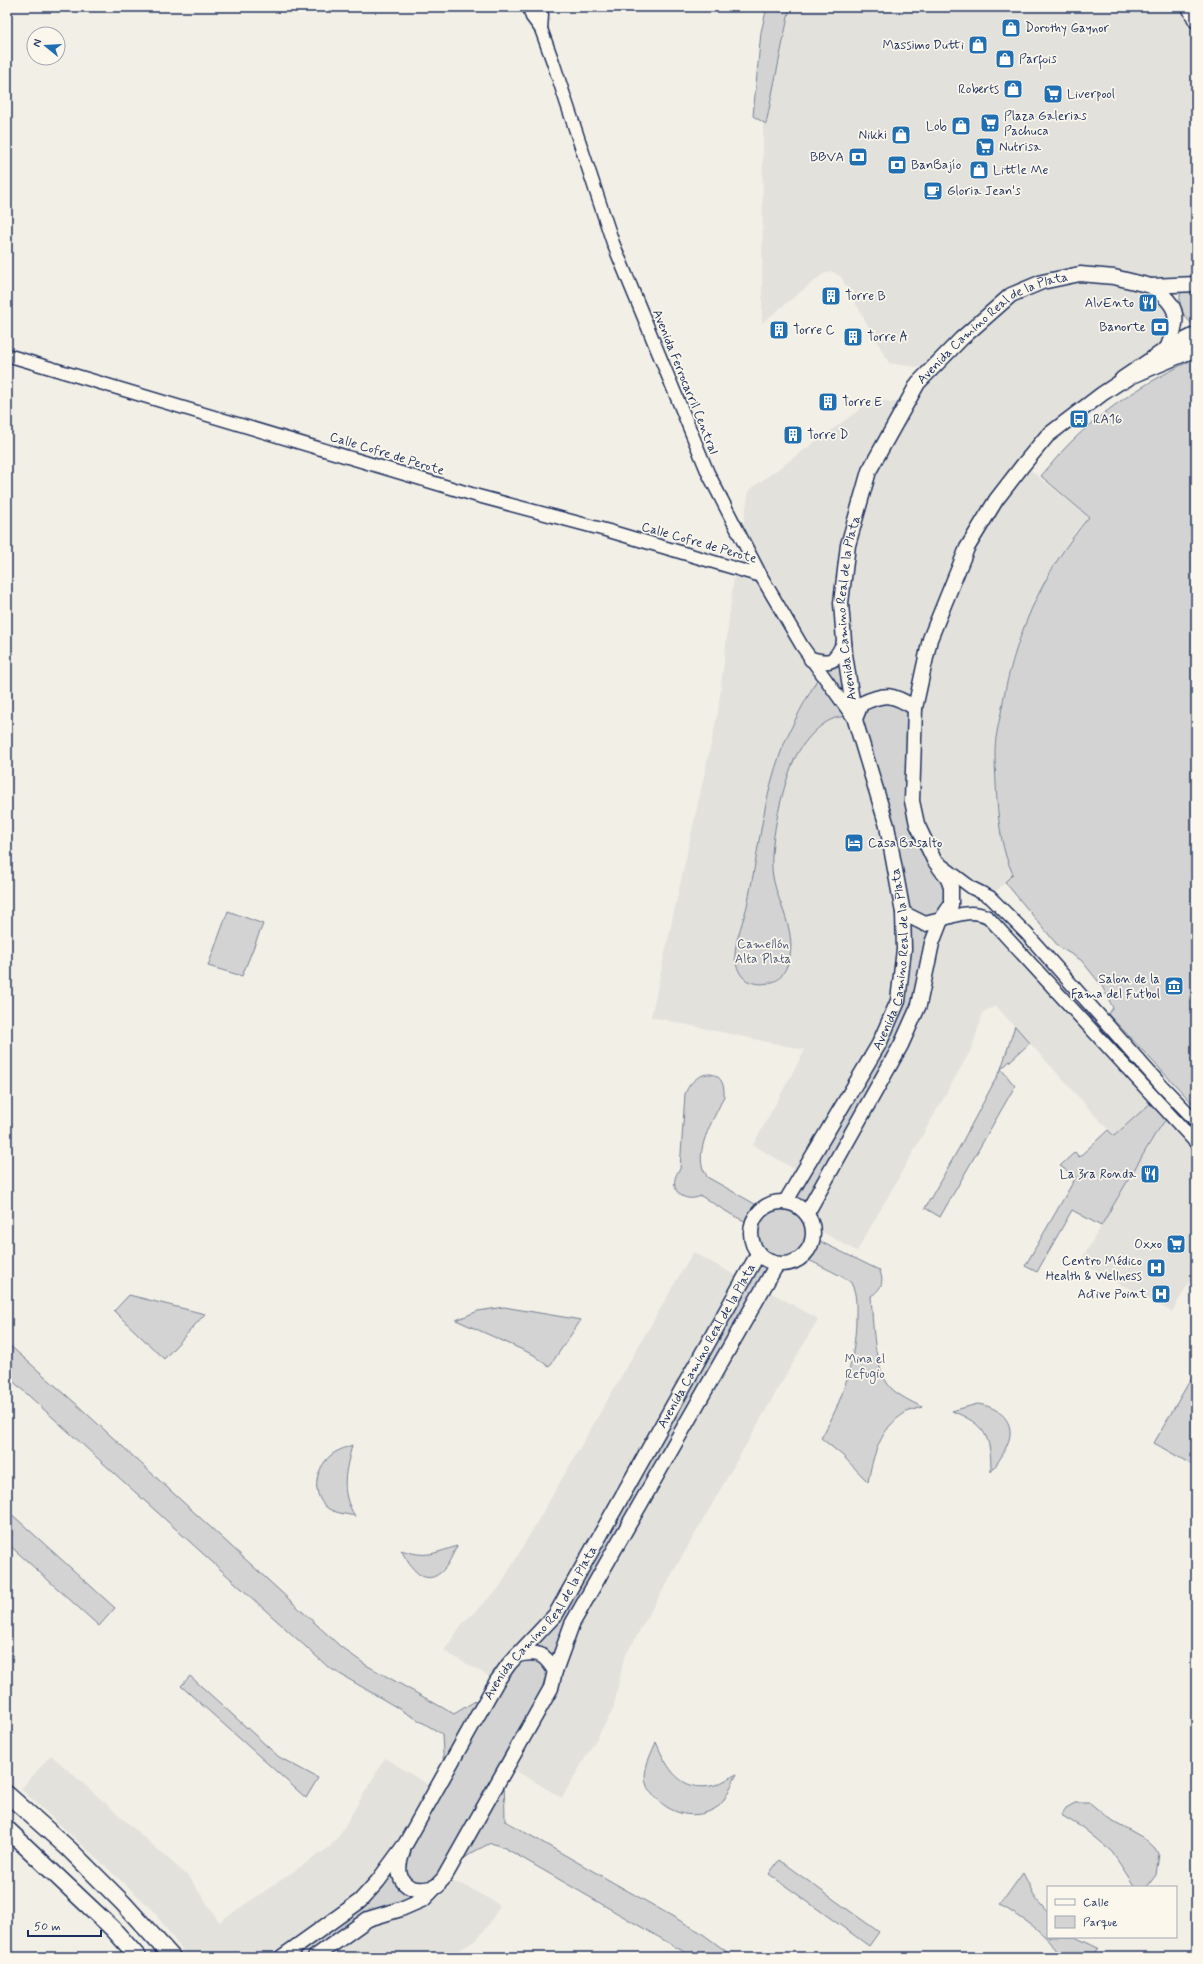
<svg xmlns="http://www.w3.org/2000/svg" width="1203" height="1964" viewBox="0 0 1203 1964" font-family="Mynerve,sans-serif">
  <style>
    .built { fill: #e2e1dc }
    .green { fill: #d2d3d2; stroke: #768198 }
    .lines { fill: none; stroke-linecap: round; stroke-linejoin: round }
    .tertiary-casing { stroke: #1b2f5e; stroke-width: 15 }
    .secondary-casing { stroke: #1b2f5e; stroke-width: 17 }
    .primary-casing { stroke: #1b2f5e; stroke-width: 19 }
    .trunk-casing { stroke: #1b2f5e; stroke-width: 20 }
    .tertiary { stroke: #fbf7ec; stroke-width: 12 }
    .secondary { stroke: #fbf7ec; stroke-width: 14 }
    .primary { stroke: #fbf7ec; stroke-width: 16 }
    .trunk { stroke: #fbf7ec; stroke-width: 17 }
    .labels { text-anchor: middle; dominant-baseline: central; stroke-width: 3.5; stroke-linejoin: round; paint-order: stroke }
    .poi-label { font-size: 13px; fill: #1b2f5e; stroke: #fbf7ec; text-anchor: start }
    .street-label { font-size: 13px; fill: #1b2f5e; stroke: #fbf7ec }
    .park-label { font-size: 13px; fill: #49587b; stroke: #fbf7ec }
  </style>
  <rect width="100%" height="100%" fill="#f2efe6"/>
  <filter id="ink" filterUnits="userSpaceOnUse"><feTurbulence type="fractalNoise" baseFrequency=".025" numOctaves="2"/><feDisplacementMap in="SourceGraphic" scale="8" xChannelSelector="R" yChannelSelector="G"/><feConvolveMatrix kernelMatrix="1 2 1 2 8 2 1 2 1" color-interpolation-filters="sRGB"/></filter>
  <g filter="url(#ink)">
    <g class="built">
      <path d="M 788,7 L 1189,7 L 1196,21 L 1196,284 L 1162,294 L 1175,329 L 1145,365 L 1023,464 L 1089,517 L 1074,533 L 1046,578 L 1023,629 L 1012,659 L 1004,692 L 1002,840 L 1014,874 L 990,897 L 934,860 L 903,913 L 898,1001 L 803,1174 L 753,1145 L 805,1050 L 651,1017 L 718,712 L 735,567 L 759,574 L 742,532 L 749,490 L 874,399 L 906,404 L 930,369 L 889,363 L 841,277 L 831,271 L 823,274 L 762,323 L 763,124 Z"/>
      <path d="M 988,917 L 1155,1099 L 1114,1136 L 996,1006 L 983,1012 L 972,1048 L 857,1251 L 813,1227 L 807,1213 L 941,920 Z"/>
      <path d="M 1169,1115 L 1196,1143 L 1196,1270 L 1172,1312 L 1080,1262 L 1154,1136 Z"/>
      <path d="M 693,1252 L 744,1280 L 556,1614 L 497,1681 L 444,1651 L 462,1624 L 499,1588 Z"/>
      <path d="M 763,1288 L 818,1319 L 624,1658 L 613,1710 L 562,1798 L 508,1766 L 563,1647 Z"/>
      <path d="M 51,1755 L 190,1878 L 219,1922 L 327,1849 L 337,1839 L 385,1758 L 435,1789 L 378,1881 L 282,1957 L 187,1957 L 152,1909 L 21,1789 Z"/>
      <path d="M 453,1882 L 464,1885 L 500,1905 L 488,1926 L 476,1940 L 461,1949 L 446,1957 L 315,1957 L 368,1919 L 428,1904 L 444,1892 Z"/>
    </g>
    <g class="green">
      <path d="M 767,7 L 790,7 L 766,124 L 753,116 L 761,32 Z"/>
      <path d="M 1196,283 L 1196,326 C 1181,318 1176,301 1183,286 Z"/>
      <path d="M 1196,358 L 1196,1107 L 1108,1014 L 1113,1008 L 1102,986 L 1081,960 L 1059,947 L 1005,882 L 1013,874 C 1002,852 999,825 997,801 C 996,785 995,768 995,752 C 995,739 998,726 1001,713 C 1012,642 1042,572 1089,517 L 1041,476 C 1052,464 1062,450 1074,439 C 1109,405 1152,379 1196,358 Z"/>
      <path d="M 844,643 L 855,719 L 875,697 L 915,708 L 912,801 L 952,896 L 919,1005 L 807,1213 L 813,1227 L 813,1238 L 879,1270 C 885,1281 881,1290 871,1296 C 873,1321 873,1369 891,1388 C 899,1396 912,1402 922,1407 C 917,1409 910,1410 905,1413 C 880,1428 873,1456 868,1482 L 842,1455 L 821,1438 C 843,1401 856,1359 856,1316 C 856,1304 857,1294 851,1283 C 848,1278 810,1261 802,1257 L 787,1264 L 777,1264 L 563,1647 L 504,1772 L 505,1821 L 700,1932 L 734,1957 L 693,1957 L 505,1848 L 491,1843 L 475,1851 L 453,1866 L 449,1866 L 401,1909 L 315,1957 L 282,1957 L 360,1901 L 444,1773 L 442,1734 L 328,1667 L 7,1376 L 7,1343 L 74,1402 L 341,1647 L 366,1665 L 454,1714 L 490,1692 L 538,1635 L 758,1254 C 752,1244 750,1236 751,1224 L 734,1216 L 701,1196 C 681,1205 666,1186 680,1169 L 685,1094 C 694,1069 726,1065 724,1096 C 716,1116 695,1146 703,1169 C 704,1171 706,1174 707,1177 L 762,1208 L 771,1203 L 780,1201 L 898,1001 L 903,913 L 855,720 C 851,719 846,716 841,717 C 823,718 803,742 795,758 C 783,784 770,840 772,869 C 774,901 802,934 786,968 C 783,974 780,979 775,981 C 767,984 759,985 750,982 C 741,979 735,966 735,956 C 735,938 745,919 748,901 C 759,850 763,797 782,749 C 792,723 806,700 819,676 C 821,672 822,667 824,663 C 828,655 838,648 844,643 Z"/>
      <path d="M 228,911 L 263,924 L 242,976 L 208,966 Z"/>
      <path d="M 1015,1026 L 1030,1043 L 1001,1069 L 1015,1086 L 940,1217 L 925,1208 L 959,1148 L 1001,1069 Z"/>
      <path d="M 1155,1099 L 1169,1115 L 1154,1136 L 1101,1226 L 1072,1210 L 1037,1272 L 1025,1266 L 1076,1177 L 1060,1166 L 1075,1152 L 1079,1157 L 1108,1130 L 1114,1136 Z"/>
      <path d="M 129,1295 L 205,1314 L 164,1359 L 114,1311 Z"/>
      <path d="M 504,1307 L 581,1320 L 549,1367 L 534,1355 L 456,1320 L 478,1311 Z"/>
      <path d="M 1196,1370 L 1196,1467 L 1154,1443 Z"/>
      <path d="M 977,1404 C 998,1406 1018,1422 1007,1445 C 1003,1455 997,1464 991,1472 C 991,1436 986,1425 952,1411 Z"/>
      <path d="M 352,1445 C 346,1471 339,1491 355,1516 C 346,1514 332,1513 325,1506 C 311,1491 316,1469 330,1456 C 335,1451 345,1448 352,1445 Z"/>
      <path d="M 7,1510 L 115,1608 L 99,1626 L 7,1543 Z"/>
      <path d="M 457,1546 C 452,1555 448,1567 440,1573 C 422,1588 408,1563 401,1550 C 426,1558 432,1554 457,1546 Z"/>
      <path d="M 190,1676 L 279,1757 L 318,1778 L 306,1798 L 181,1686 Z"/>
      <path d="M 656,1742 C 667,1768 681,1794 715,1785 C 722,1783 730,1777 737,1774 C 733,1781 725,1801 719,1806 C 697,1822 668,1815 652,1793 C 650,1791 647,1788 647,1786 C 641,1771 651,1755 656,1742 Z"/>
      <path d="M 1075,1803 L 1090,1803 L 1108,1818 L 1142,1837 L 1159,1853 L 1156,1875 L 1147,1887 L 1135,1887 L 1112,1852 L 1083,1828 L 1061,1815 L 1066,1808 Z"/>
      <path d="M 779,1860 L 879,1932 L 869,1946 L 769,1874 Z"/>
      <path d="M 1023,1873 L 1036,1899 L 1048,1913 L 1048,1937 L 1075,1937 L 1098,1948 L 1091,1957 L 1061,1957 C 1046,1932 1024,1919 1000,1905 Z"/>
    </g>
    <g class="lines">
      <g class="tertiary-casing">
        <g id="tertiary">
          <path d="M 529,7 L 532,17 L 541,29 L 553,62 L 613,243 L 708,473 L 761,576 L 802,646 L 855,720"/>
          <path d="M 539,7 L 542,15 L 541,29"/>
          <path d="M 7,355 L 478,496 L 609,531 L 761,576"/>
          <path d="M 940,864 L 972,888 L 990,897 L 1026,933 L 1162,1086 L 1196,1121"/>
          <path d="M 941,920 C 956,915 972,909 988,917 L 1196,1143"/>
        </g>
      </g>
      <g class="secondary-casing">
        <g id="secondary">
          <path d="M 1189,7 L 1196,21"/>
          <path d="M 1151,286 C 1181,307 1180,318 1166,351"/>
          <path d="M 811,659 C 832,665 835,661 844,643"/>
          <path d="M 855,719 L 861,704 C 885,692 893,694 915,708"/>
          <path d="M 903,913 L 925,924 L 941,920"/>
          <path id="s1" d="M 786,1201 L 879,1044 L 898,1001 L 904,949 L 903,913 L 887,826 L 855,720 L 845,654 L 841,603 L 848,545 L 869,471 L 918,383 L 961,339 L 1011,295 L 1042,282 L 1080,274 L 1114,277 L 1151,286 L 1196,284"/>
          <circle cx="782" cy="1233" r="31"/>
          <path d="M 807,1213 L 901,1045 L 919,1005 L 932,943 L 941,920 L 951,905 L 951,887 L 948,879 L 934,860 L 917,824 L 912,801 L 915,708 L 930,639 L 967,548 L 996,500 L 1023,465 L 1047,436 L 1102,394 L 1123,380 L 1196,349"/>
          <path d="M 517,1655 C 538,1651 544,1653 555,1671"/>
          <path d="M 403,1851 C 392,1881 407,1896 438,1886"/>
          <path id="s2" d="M 282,1957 L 360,1901 L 378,1881 L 406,1843 L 497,1681 L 509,1664 L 556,1614 L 758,1254"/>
          <path d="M 315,1957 L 368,1919 L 401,1909 L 424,1899 L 444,1878 L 551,1688 L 555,1671 L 572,1624 L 777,1264"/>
        </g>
      </g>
      <g class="primary-casing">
        <g id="primary">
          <path d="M 7,1794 L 69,1849 L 123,1903 L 172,1957"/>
          <path d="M 7,1829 L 113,1929 L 138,1957"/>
        </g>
      </g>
      <g class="trunk-casing">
        <path id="trunk" d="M 1123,380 L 1166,351 L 1196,336"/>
      </g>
      <use href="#tertiary" class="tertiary"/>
      <use href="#secondary" class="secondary"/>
      <use href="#primary" class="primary"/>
      <use href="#trunk" class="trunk"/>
    </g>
  </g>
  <defs>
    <g id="shop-square" transform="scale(1)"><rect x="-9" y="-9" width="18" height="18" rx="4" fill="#1f6fb2" stroke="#fbf7ec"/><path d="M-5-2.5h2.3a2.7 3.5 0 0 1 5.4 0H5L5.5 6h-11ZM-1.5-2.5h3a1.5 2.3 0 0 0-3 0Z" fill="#fff"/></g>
    <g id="supermarket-square" transform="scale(1)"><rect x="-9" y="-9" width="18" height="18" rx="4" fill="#1f6fb2" stroke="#fbf7ec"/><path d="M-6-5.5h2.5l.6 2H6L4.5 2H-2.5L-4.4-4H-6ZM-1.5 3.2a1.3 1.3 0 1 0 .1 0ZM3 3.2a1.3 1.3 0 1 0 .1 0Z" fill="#fff"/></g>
    <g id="bank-square" transform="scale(1)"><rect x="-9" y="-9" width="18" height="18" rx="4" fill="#1f6fb2" stroke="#fbf7ec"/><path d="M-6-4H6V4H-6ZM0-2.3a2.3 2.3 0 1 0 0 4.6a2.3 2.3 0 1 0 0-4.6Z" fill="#fff"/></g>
    <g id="cafe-square" transform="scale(1)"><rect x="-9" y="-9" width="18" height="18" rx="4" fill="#1f6fb2" stroke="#fbf7ec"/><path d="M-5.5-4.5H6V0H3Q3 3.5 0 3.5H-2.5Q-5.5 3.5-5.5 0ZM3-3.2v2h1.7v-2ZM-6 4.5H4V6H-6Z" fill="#fff"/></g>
    <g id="building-square" transform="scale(1)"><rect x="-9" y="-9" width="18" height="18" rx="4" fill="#1f6fb2" stroke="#fbf7ec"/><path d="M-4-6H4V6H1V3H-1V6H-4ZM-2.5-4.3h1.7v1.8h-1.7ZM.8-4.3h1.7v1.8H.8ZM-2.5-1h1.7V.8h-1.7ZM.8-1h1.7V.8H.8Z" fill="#fff"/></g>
    <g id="restaurant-square" transform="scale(1)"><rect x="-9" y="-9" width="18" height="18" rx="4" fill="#1f6fb2" stroke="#fbf7ec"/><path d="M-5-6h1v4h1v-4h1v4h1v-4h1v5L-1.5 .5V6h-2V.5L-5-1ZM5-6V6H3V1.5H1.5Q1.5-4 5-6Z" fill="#fff"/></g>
    <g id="bus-square" transform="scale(1)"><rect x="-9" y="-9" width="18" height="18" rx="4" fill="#1f6fb2" stroke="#fbf7ec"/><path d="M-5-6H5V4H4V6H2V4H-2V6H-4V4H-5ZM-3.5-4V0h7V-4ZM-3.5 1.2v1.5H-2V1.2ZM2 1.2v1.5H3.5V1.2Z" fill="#fff"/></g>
    <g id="hotel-square" transform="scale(1)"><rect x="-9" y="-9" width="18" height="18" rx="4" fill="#1f6fb2" stroke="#fbf7ec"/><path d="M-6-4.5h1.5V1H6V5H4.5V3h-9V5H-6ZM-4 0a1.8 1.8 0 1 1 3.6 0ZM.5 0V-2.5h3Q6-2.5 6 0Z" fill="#fff"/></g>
    <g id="museum-square" transform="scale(1)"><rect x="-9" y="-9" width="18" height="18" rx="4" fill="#1f6fb2" stroke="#fbf7ec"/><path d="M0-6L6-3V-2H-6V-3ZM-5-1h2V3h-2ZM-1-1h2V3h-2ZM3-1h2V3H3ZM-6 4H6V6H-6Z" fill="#fff"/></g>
    <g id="hospital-square" transform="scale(1)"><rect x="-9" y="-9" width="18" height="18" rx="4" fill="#1f6fb2" stroke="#fbf7ec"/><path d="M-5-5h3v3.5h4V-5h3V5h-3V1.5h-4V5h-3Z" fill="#fff"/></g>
  </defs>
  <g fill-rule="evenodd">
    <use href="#shop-square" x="1011" y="28"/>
    <use href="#shop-square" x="978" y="45"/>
    <use href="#shop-square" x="1005" y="59"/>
    <use href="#shop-square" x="1013" y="89"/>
    <use href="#supermarket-square" x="1053" y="94"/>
    <use href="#supermarket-square" x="990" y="123"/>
    <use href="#shop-square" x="961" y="126"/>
    <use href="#shop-square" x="901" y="135"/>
    <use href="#supermarket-square" x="985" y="147"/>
    <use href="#bank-square" x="858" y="157"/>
    <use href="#bank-square" x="897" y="165"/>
    <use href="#shop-square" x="979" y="170"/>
    <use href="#cafe-square" x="933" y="191"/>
    <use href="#building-square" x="831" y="296"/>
    <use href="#restaurant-square" x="1148" y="303"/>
    <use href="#bank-square" x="1160" y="327"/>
    <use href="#building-square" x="779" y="330"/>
    <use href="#building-square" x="853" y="337"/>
    <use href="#building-square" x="828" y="402"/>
    <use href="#bus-square" x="1079" y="419"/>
    <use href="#building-square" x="793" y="435"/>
    <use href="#hotel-square" x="854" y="843"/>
    <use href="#museum-square" x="1174" y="986"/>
    <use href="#restaurant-square" x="1150" y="1174"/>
    <use href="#supermarket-square" x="1176" y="1244"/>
    <use href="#hospital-square" x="1156" y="1268"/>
    <use href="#hospital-square" x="1161" y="1294"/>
  </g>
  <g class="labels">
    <g class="poi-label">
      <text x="1025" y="28">Dorothy Gaynor</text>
      <text x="964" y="45" text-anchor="end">Massimo Dutti</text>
      <text x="1019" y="59">Parfois</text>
      <text x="999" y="89" text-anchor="end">Roberts</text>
      <text x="1067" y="94">Liverpool</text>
      <text x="1004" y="116">Plaza Galerias<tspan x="1004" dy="15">Pachuca</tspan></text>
      <text x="947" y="126" text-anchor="end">Lob</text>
      <text x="887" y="135" text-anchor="end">Nikki</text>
      <text x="999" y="147">Nutrisa</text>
      <text x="844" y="157" text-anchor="end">BBVA</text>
      <text x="911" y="165">BanBajío</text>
      <text x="993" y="170">Little Me</text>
      <text x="947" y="191">Gloria Jean's</text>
      <text x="845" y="296">Torre B</text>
      <text x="1134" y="303" text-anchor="end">AlvEnto</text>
      <text x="1146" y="327" text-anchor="end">Banorte</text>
      <text x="793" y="330">Torre C</text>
      <text x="867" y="337">Torre A</text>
      <text x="842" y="402">Torre E</text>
      <text x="1093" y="419">RA16</text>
      <text x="807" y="435">Torre D</text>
      <text x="868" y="843">Casa Basalto</text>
      <text x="1160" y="979" text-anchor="end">Salon de la<tspan x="1160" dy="15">Fama del Futbol</tspan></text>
      <text x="1136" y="1174" text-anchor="end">La 3ra Ronda</text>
      <text x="1162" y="1244" text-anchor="end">Oxxo</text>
      <text x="1142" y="1261" text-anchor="end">Centro Médico<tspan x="1142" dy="15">Health &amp; Wellness</tspan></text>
      <text x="1147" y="1294" text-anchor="end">Active Point</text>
    </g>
    <g class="street-label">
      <text stroke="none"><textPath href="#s1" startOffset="966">Avenida Camino Real de la Plata</textPath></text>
      <text transform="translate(685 382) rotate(68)">Avenida Ferrocarril Central</text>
      <text transform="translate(387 454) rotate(17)">Calle Cofre de Perote</text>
      <text transform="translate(699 543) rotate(16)">Calle Cofre de Perote</text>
      <text stroke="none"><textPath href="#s1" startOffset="630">Avenida Camino Real de la Plata</textPath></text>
      <text stroke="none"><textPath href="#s1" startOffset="270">Avenida Camino Real de la Plata</textPath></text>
      <text stroke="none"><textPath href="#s2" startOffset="753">Avenida Camino Real de la Plata</textPath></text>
      <text stroke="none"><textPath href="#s2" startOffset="429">Avenida Camino Real de la Plata</textPath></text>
    </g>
    <g class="park-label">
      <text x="763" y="944">Camellón<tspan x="763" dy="15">Alta Plata</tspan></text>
      <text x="865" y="1359">Mina el<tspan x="865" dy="15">Refugio</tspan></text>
    </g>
  </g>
  <rect width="1203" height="1964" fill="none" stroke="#fbf7ec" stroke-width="24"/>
  <rect x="12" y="12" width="1179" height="1940" fill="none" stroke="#1b2f5e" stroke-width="1.5" filter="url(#ink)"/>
  <rect x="1047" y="1886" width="130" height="52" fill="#fbf7ec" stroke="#a1a7b3"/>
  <rect x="1055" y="1899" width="20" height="6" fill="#fbf7ec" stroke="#a1a7b3"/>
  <text x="1083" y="1906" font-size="12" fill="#1b2f5e">Calle</text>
  <rect x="1055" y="1916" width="20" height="12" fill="#d2d3d2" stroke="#a1a7b3"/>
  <text x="1083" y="1926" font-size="12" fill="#1b2f5e">Parque</text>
  <g transform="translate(46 46) rotate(288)"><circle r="19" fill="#fbf7ec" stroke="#a1a7b3"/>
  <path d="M0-3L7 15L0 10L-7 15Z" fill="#1f6fb2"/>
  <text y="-6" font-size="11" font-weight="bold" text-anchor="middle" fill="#1b2f5e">N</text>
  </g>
  <path d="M28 1930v6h73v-6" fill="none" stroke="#1b2f5e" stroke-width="2"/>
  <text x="34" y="1930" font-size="12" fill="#1b2f5e" stroke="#fbf7ec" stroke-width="3" paint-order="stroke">50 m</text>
</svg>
